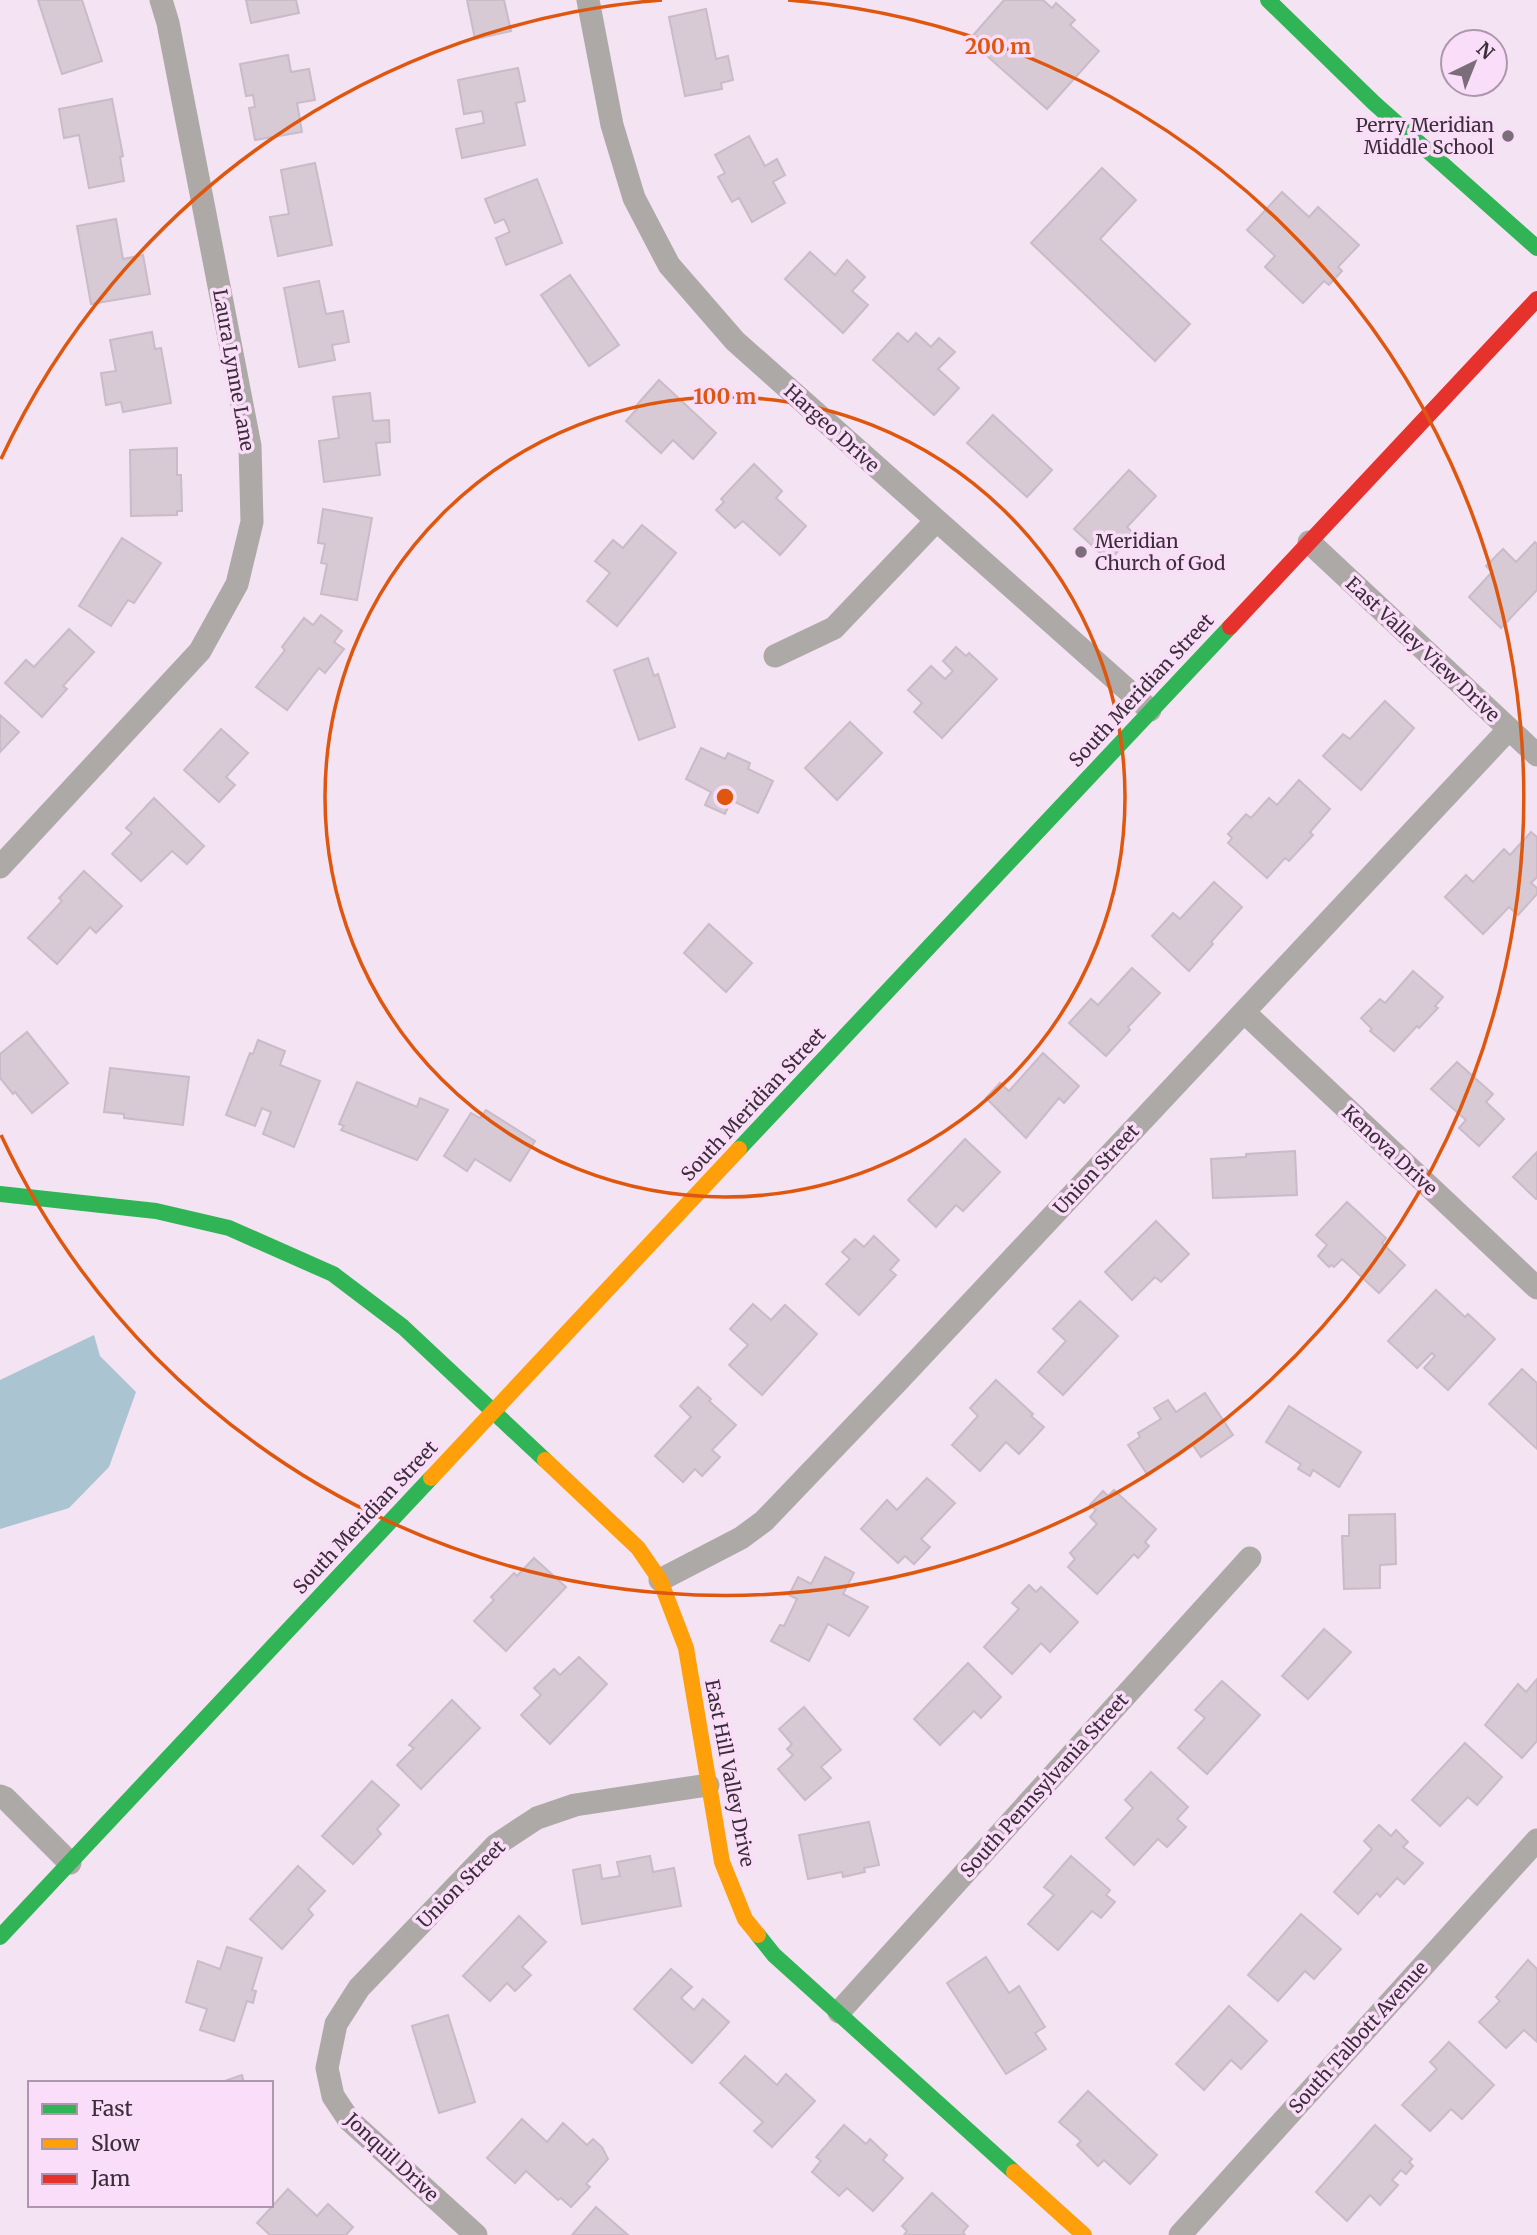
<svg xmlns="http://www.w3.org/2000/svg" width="1537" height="2235" viewBox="0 0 1537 2235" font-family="Merriweather,serif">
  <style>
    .water { fill: #aac4d1 }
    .building { fill: #d7cad5; stroke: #c9bbc7; stroke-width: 2 }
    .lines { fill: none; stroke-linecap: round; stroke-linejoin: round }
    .street { stroke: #ada9a7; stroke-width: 23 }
    .fast { stroke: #30b455; stroke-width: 16 }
    .slow { stroke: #ff9f0a; stroke-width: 16 }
    .jam { stroke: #e5322d; stroke-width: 16 }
    .ring { fill: none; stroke: #df570e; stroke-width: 3.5 }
    .poi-dot { fill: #7b6d7a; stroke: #faddf8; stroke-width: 2.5 }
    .labels { text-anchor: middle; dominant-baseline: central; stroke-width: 7; stroke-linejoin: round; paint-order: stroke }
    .poi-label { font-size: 19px; fill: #3a2e39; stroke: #faddf8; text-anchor: end }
    .street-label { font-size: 19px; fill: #3a2e39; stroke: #faddf8 }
    .centre { fill: #df570e; stroke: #faddf8; stroke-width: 3.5 }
    .ring-label { font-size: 21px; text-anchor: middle; font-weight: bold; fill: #df570e; stroke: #faddf8; stroke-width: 7; stroke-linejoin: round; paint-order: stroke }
  </style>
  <rect width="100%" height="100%" fill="#f4e3f2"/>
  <path class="water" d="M 94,1335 L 100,1356 L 136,1392 L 109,1467 L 69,1508 L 0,1529 L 0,1380 Z"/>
  <g class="building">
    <path d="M 38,0 L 82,0 L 102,61 L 62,74 Z"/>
    <path d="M 246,0 L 296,0 L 299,13 L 251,23 Z"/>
    <path d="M 467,0 L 504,0 L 511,31 L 475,39 Z"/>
    <path d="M 1004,0 L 1043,0 L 1052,8 L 1056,3 L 1075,20 L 1070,25 L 1099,51 L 1047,109 L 969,40 Z"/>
    <path d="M 706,9 L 716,59 L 728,56 L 733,80 L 721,83 L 722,89 L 685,96 L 669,17 Z"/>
    <path d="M 288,55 L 291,72 L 309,69 L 315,100 L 297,103 L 302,132 L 255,140 L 249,108 L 255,107 L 253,95 L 246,96 L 240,64 Z"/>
    <path d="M 518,68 L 525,101 L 516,103 L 525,145 L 462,158 L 456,129 L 484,123 L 482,111 L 464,114 L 458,80 Z"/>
    <path d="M 112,99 L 123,156 L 120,157 L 124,181 L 89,188 L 79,135 L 64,138 L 59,109 Z"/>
    <path d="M 749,136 L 765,166 L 777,159 L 785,175 L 773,182 L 785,203 L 752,222 L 739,198 L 732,202 L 718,177 L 725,173 L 715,155 Z"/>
    <path d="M 315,163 L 332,245 L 278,256 L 270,217 L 289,214 L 281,170 Z"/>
    <path d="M 1102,168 L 1136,200 L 1100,239 L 1190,324 L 1155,361 L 1031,243 Z"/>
    <path d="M 537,179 L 562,243 L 506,265 L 496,238 L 510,232 L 504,219 L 495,223 L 485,199 Z"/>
    <path d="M 1282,192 L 1309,217 L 1318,207 L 1359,245 L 1338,267 L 1342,271 L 1329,285 L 1324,281 L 1303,303 L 1265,267 L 1275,256 L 1247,230 Z"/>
    <path d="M 116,219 L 123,259 L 143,255 L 150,294 L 91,304 L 77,226 Z"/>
    <path d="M 810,252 L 835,275 L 847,260 L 865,277 L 852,291 L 868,305 L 843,333 L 785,279 Z"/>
    <path d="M 570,275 L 619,345 L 589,366 L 541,295 Z"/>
    <path d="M 319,281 L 326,314 L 343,311 L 349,342 L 332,345 L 335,360 L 299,367 L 284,288 Z"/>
    <path d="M 152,332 L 155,349 L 161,348 L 171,403 L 123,412 L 121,402 L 106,405 L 101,373 L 116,371 L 110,340 Z"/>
    <path d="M 898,333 L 908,342 L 916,333 L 931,347 L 939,338 L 955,352 L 938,369 L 959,388 L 934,415 L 873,360 Z"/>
    <path d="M 659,380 L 716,433 L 693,459 L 673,440 L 661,453 L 626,421 L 637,409 L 635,407 Z"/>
    <path d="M 370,393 L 373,421 L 389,420 L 390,442 L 376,443 L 380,475 L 324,482 L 319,441 L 339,438 L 333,397 Z"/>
    <path d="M 993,415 L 1052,470 L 1027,497 L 967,443 Z"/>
    <path d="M 177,448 L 177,475 L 181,475 L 182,511 L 177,511 L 177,515 L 131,516 L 130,450 Z"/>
    <path d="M 754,464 L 782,491 L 776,498 L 806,526 L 780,555 L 743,521 L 735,528 L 716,510 L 724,502 L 721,499 Z"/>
    <path d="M 1129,470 L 1156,496 L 1127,527 L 1134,534 L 1109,561 L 1074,529 Z"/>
    <path d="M 323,509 L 372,518 L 357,600 L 321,594 L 327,564 L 321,563 L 325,544 L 318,543 Z"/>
    <path d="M 642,525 L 676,553 L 617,626 L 587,601 L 610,573 L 595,561 L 613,540 L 623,548 Z"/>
    <path d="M 122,538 L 161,563 L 134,603 L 128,600 L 111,626 L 79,606 Z"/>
    <path d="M 1535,542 L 1537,544 L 1537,590 L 1501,628 L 1469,597 L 1492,572 L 1486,566 L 1503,549 L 1516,562 Z"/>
    <path d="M 321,615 L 342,631 L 334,642 L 344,649 L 325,673 L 319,668 L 287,710 L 256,687 L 285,650 L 282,647 L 304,618 L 313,625 Z"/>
    <path d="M 69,629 L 94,652 L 63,686 L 67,689 L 42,717 L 5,683 L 26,660 L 34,667 Z"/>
    <path d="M 956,647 L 966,656 L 969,653 L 997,679 L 942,738 L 914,712 L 922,703 L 908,690 L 931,666 L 945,679 L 953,671 L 943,661 Z"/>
    <path d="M 648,658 L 654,676 L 658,674 L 675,727 L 639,740 L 614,670 Z"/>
    <path d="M 1385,701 L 1414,728 L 1361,790 L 1323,756 L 1343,734 L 1350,739 Z"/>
    <path d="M 0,715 L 19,732 L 0,752 Z"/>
    <path d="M 850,722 L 882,753 L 837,800 L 805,768 Z"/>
    <path d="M 221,729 L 248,753 L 226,777 L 235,785 L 219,802 L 184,770 Z"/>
    <path d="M 701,748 L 725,759 L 728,753 L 750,763 L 748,769 L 773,781 L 758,813 L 731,800 L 725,814 L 705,805 L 711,792 L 686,779 Z"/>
    <path d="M 1299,780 L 1330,809 L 1310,832 L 1313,835 L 1289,861 L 1285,858 L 1267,878 L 1228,843 L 1232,838 L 1228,834 L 1246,814 L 1251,818 L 1269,798 L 1277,805 Z"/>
    <path d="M 154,798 L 204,846 L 187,864 L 172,851 L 141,881 L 112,854 L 132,833 L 126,828 Z"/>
    <path d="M 1531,832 L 1537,837 L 1537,877 L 1531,883 L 1537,888 L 1537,894 L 1518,915 L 1509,907 L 1483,934 L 1445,897 L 1466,875 L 1473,882 L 1504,849 L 1510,855 Z"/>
    <path d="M 84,871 L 122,906 L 96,933 L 90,927 L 57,964 L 28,938 L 62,901 L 59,898 Z"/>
    <path d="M 1214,882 L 1242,907 L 1211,942 L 1213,944 L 1189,971 L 1152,936 L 1173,913 L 1180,919 Z"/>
    <path d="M 709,924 L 752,963 L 726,992 L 684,953 Z"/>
    <path d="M 1132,968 L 1160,993 L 1128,1027 L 1130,1030 L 1106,1056 L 1069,1023 L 1091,999 L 1098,1005 Z"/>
    <path d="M 1413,971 L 1443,997 L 1435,1006 L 1438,1008 L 1419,1028 L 1417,1026 L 1394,1051 L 1370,1031 L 1372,1029 L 1361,1018 L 1380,999 L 1385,1003 Z"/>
    <path d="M 27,1032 L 68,1083 L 32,1113 L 15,1092 L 13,1094 L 0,1078 L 0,1054 Z"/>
    <path d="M 258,1040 L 285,1051 L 280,1065 L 320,1081 L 294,1147 L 263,1134 L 271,1112 L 262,1108 L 255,1126 L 226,1115 L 250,1053 L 253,1054 Z"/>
    <path d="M 1043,1053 L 1079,1086 L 1064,1103 L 1059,1098 L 1026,1138 L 986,1098 L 1000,1083 L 1009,1091 Z"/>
    <path d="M 1457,1062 L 1493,1094 L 1486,1102 L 1504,1119 L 1479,1146 L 1459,1128 L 1466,1120 L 1431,1089 Z"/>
    <path d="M 110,1068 L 189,1077 L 183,1125 L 124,1118 L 124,1114 L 104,1112 Z"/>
    <path d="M 357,1082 L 417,1107 L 420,1098 L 448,1110 L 417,1160 L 341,1130 L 344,1126 L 339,1124 Z"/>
    <path d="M 486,1110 L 535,1141 L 510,1181 L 475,1159 L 467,1171 L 444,1156 L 471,1113 L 480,1118 Z"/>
    <path d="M 965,1139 L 1000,1172 L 963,1211 L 956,1205 L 936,1227 L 908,1200 Z"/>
    <path d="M 1295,1151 L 1297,1195 L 1213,1198 L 1211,1159 L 1246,1157 L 1246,1154 Z"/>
    <path d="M 1537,1152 L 1537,1199 L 1536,1199 L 1513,1177 Z"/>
    <path d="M 1347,1202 L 1386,1238 L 1382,1243 L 1405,1265 L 1379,1293 L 1342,1259 L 1334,1267 L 1331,1265 L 1329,1267 L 1318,1256 L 1327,1245 L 1316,1235 Z"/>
    <path d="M 1156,1221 L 1189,1254 L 1161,1282 L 1155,1277 L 1132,1300 L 1105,1272 Z"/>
    <path d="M 874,1236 L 899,1260 L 890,1270 L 896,1275 L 859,1315 L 826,1284 L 850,1259 L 842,1252 L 855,1239 L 864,1247 Z"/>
    <path d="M 1436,1290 L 1465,1317 L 1468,1314 L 1495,1339 L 1448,1390 L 1424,1368 L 1435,1356 L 1432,1353 L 1417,1368 L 1388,1341 Z"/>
    <path d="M 1080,1301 L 1118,1336 L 1063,1395 L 1038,1372 L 1066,1341 L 1053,1329 Z"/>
    <path d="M 753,1304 L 771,1320 L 785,1305 L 817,1334 L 762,1395 L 729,1365 L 748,1345 L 730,1329 Z"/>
    <path d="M 1522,1369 L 1537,1383 L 1537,1449 L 1489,1404 Z"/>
    <path d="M 996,1380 L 1033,1414 L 1031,1416 L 1044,1427 L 1019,1454 L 1006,1442 L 980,1471 L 952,1445 L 978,1416 L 970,1408 Z"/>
    <path d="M 698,1387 L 711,1399 L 709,1401 L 736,1425 L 712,1450 L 720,1457 L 702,1476 L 695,1469 L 683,1482 L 655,1456 L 691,1417 L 680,1406 Z"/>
    <path d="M 1205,1393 L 1233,1435 L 1201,1457 L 1192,1444 L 1147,1474 L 1128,1445 L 1140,1437 L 1138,1433 L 1161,1419 L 1154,1408 L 1168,1400 L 1176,1412 Z"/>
    <path d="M 1289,1406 L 1361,1452 L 1339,1487 L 1313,1470 L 1310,1476 L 1298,1469 L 1301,1464 L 1266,1442 Z"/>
    <path d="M 927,1478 L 955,1503 L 921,1539 L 930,1547 L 914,1564 L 905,1556 L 898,1563 L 861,1529 L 887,1500 L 897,1510 Z"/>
    <path d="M 1114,1490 L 1156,1529 L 1145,1542 L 1149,1546 L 1138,1558 L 1134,1554 L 1097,1594 L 1068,1567 L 1075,1559 L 1070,1553 L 1097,1524 L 1090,1517 L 1096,1510 L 1090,1505 L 1103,1491 L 1108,1496 Z"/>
    <path d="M 1395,1514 L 1396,1564 L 1380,1565 L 1380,1588 L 1344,1589 L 1342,1536 L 1349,1536 L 1349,1515 Z"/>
    <path d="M 825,1557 L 854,1573 L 843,1594 L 868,1607 L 849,1636 L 828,1624 L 809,1661 L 771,1641 L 780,1625 L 784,1626 L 797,1599 L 789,1595 L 798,1577 L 811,1584 Z"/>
    <path d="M 534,1558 L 566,1587 L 506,1651 L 474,1621 L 494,1600 L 491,1597 L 514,1573 L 517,1576 Z"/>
    <path d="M 1029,1585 L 1036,1592 L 1041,1587 L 1078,1622 L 1050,1652 L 1041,1643 L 1012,1674 L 984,1647 L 1019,1609 L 1012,1603 Z"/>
    <path d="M 1324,1629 L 1351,1652 L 1308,1699 L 1282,1676 Z"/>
    <path d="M 579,1657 L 607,1684 L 550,1744 L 521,1715 L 541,1695 L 534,1688 L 554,1669 L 560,1675 Z"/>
    <path d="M 968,1663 L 1001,1697 L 981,1718 L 974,1711 L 940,1745 L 914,1719 Z"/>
    <path d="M 1537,1679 L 1537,1741 L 1522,1758 L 1485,1725 L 1518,1684 L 1526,1692 Z"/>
    <path d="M 1222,1681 L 1260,1715 L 1207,1774 L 1178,1748 L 1205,1718 L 1195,1710 Z"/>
    <path d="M 452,1700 L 480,1728 L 421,1789 L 397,1765 L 414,1748 L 409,1745 Z"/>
    <path d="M 804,1707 L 841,1750 L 821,1767 L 831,1778 L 805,1800 L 778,1769 L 793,1755 L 787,1749 L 792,1744 L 779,1729 Z"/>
    <path d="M 1465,1743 L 1502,1777 L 1477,1805 L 1468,1797 L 1440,1826 L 1412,1800 Z"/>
    <path d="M 1151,1772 L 1188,1807 L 1177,1819 L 1186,1827 L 1167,1847 L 1158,1839 L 1134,1865 L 1106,1838 L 1133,1808 L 1125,1800 Z"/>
    <path d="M 372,1781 L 399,1805 L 377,1829 L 381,1834 L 353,1864 L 322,1836 Z"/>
    <path d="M 869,1822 L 879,1865 L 864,1868 L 865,1872 L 843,1877 L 842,1872 L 808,1879 L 799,1835 Z"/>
    <path d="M 1379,1825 L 1391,1836 L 1396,1830 L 1408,1842 L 1403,1847 L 1423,1863 L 1404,1884 L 1397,1878 L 1380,1897 L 1377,1893 L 1358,1914 L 1334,1892 L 1372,1849 L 1364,1841 Z"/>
    <path d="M 650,1856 L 653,1872 L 674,1868 L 681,1906 L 582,1924 L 573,1870 L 600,1865 L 602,1879 L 620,1876 L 617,1862 Z"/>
    <path d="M 1071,1856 L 1110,1890 L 1106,1895 L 1115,1902 L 1101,1918 L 1092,1911 L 1058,1950 L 1028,1924 L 1054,1895 L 1044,1887 Z"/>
    <path d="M 298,1866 L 325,1891 L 308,1909 L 313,1915 L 282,1949 L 250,1919 Z"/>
    <path d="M 1301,1914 L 1341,1949 L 1314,1979 L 1305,1971 L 1278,2001 L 1248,1975 Z"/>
    <path d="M 519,1916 L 546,1942 L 522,1967 L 531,1975 L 515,1991 L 507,1983 L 490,2001 L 463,1976 Z"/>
    <path d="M 227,1947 L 262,1958 L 252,1990 L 256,1991 L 253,2003 L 247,2001 L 234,2041 L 200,2030 L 207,2009 L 186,2002 L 198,1961 L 220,1969 Z"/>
    <path d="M 986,1957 L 1009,1993 L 1019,1986 L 1045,2027 L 1035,2033 L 1046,2049 L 1006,2074 L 947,1983 Z"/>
    <path d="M 1528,1960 L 1537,1969 L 1537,2042 L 1524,2030 L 1506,2048 L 1479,2022 L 1500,2001 L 1496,1997 Z"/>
    <path d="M 671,1969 L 692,1987 L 681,1998 L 694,2010 L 703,1999 L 729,2022 L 692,2063 L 634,2009 Z"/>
    <path d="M 1229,2006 L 1267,2041 L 1241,2069 L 1231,2060 L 1204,2090 L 1176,2064 Z"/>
    <path d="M 448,2015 L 475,2102 L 439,2113 L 412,2026 Z"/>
    <path d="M 1449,2042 L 1494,2085 L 1462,2119 L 1451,2109 L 1430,2131 L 1402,2105 L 1437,2069 L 1430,2062 Z"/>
    <path d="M 745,2056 L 777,2085 L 786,2074 L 815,2101 L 772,2147 L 754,2131 L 763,2122 L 720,2083 Z"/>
    <path d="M 242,2075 L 244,2083 L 219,2083 Z"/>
    <path d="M 1088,2091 L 1157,2155 L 1130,2184 L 1104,2160 L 1098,2166 L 1077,2145 L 1081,2141 L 1059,2122 Z"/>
    <path d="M 522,2119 L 547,2142 L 563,2123 L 587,2145 L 593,2139 L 602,2147 L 608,2159 L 586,2184 L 590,2187 L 571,2207 L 561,2198 L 558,2200 L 526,2171 L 515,2183 L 487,2158 Z"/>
    <path d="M 844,2125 L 866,2144 L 870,2139 L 887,2155 L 883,2160 L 903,2178 L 873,2211 L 847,2188 L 839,2196 L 812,2172 L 821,2161 L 816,2157 Z"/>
    <path d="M 1375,2125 L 1412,2159 L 1409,2162 L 1413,2166 L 1406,2174 L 1401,2170 L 1392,2180 L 1398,2185 L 1380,2205 L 1370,2195 L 1347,2221 L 1316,2192 Z"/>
    <path d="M 288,2189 L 317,2216 L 328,2204 L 353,2227 L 346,2235 L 270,2235 L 257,2223 Z"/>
    <path d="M 932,2193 L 968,2226 L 963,2232 L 965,2235 L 904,2235 L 907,2231 L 902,2226 Z"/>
    <path d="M 596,2207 L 628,2235 L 572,2235 Z"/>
  </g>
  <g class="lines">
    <g class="street">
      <path d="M 588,0 L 612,125 L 634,198 L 669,265 L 735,341 L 1150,710"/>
      <path d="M 1309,542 L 1537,755"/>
      <path d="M 775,656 L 834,628 L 936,521"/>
      <path d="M 0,867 L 200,651 L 237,584 L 252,522 L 250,446 L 168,23 L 161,0"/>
      <path d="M 1244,1012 L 1537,1288"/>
      <path d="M 660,1580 L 741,1538 L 764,1521 L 897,1382 L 1509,729"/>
      <path d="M 0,1796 L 5,1798 L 70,1863"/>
      <path d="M 839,2012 L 1250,1558"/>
      <path d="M 476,2235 L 349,2120 L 333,2096 L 327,2068 L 336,2024 L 359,1988 L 496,1845 L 537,1818 L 575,1805 L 708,1785"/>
      <path d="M 1180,2235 L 1537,1840"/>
    </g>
    <g class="fast">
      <path d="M 1268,0 L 1374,103 L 1537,248"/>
      <path d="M 739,1149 L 1230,627"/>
      <path d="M 0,1194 L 156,1211 L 229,1228 L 333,1274 L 403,1327 L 545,1460"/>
      <path d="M 758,1935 L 774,1955 L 1014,2172"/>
      <path d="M 0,1937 L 431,1478"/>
    </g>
    <g class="slow">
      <path d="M 545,1460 L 638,1548 L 660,1580 L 686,1648 L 722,1862 L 745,1919 L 758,1935"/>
      <path d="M 431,1478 L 739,1149"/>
      <path d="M 1014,2172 L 1084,2235"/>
    </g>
    <path class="jam" d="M 1230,627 L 1537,299"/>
  </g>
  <g class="ring">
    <circle cx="725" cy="797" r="400"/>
    <path d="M1 459A799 799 0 0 1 662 0M788 0A799 799 0 1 1 1 1135"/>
  </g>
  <g class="poi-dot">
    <circle cx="1508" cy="136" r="7"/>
    <circle cx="1081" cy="552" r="7"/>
  </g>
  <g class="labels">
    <g class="poi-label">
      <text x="1494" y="125">Perry Meridian<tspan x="1494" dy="22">Middle School</tspan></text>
      <text x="1095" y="541" text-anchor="start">Meridian<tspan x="1095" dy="22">Church of God</tspan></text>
    </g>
    <g class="street-label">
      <text transform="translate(234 370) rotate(80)">Laura Lynne Lane</text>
      <text transform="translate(832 428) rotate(42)">Hargeo Drive</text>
      <text transform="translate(1423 649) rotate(43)">East Valley View Drive</text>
      <text transform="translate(1141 690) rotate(-47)">South Meridian Street</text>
      <text transform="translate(753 1104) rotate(-47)">South Meridian Street</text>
      <text transform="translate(1390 1150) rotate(43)">Kenova Drive</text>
      <text transform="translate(1096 1169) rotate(-47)">Union Street</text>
      <text transform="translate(365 1517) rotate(-47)">South Meridian Street</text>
      <text transform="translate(730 1773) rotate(79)">East Hill Valley Drive</text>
      <text transform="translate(1044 1785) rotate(-48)">South Pennsylvania Street</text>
      <text transform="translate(461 1884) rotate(-45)">Union Street</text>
      <text transform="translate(1358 2037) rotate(-48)">South Talbott Avenue</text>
      <text transform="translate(392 2157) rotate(43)">Jonquil Drive</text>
    </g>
  </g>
  <circle cx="725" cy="797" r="10" class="centre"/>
  <g class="ring-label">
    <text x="998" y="54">200 m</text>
    <text x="725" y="404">100 m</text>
  </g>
  <rect x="28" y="2081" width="245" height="126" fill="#faddf8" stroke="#ad97ac" stroke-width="2"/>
  <rect x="42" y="2104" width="35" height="10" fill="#30b455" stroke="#ad97ac" stroke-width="2"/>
  <text x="91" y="2116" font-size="21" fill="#3a2e39">Fast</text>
  <rect x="42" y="2139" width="35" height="10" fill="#ff9f0a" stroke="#ad97ac" stroke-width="2"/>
  <text x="91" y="2151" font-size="21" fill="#3a2e39">Slow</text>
  <rect x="42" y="2174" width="35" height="10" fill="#e5322d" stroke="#ad97ac" stroke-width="2"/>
  <text x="91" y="2186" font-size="21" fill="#3a2e39">Jam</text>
  <g transform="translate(1474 63) rotate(43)"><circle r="33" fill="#faddf8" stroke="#ad97ac" stroke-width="2"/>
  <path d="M0-5L12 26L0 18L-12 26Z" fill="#7b6d7a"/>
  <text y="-10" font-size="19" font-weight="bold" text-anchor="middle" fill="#3a2e39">N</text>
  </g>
</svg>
